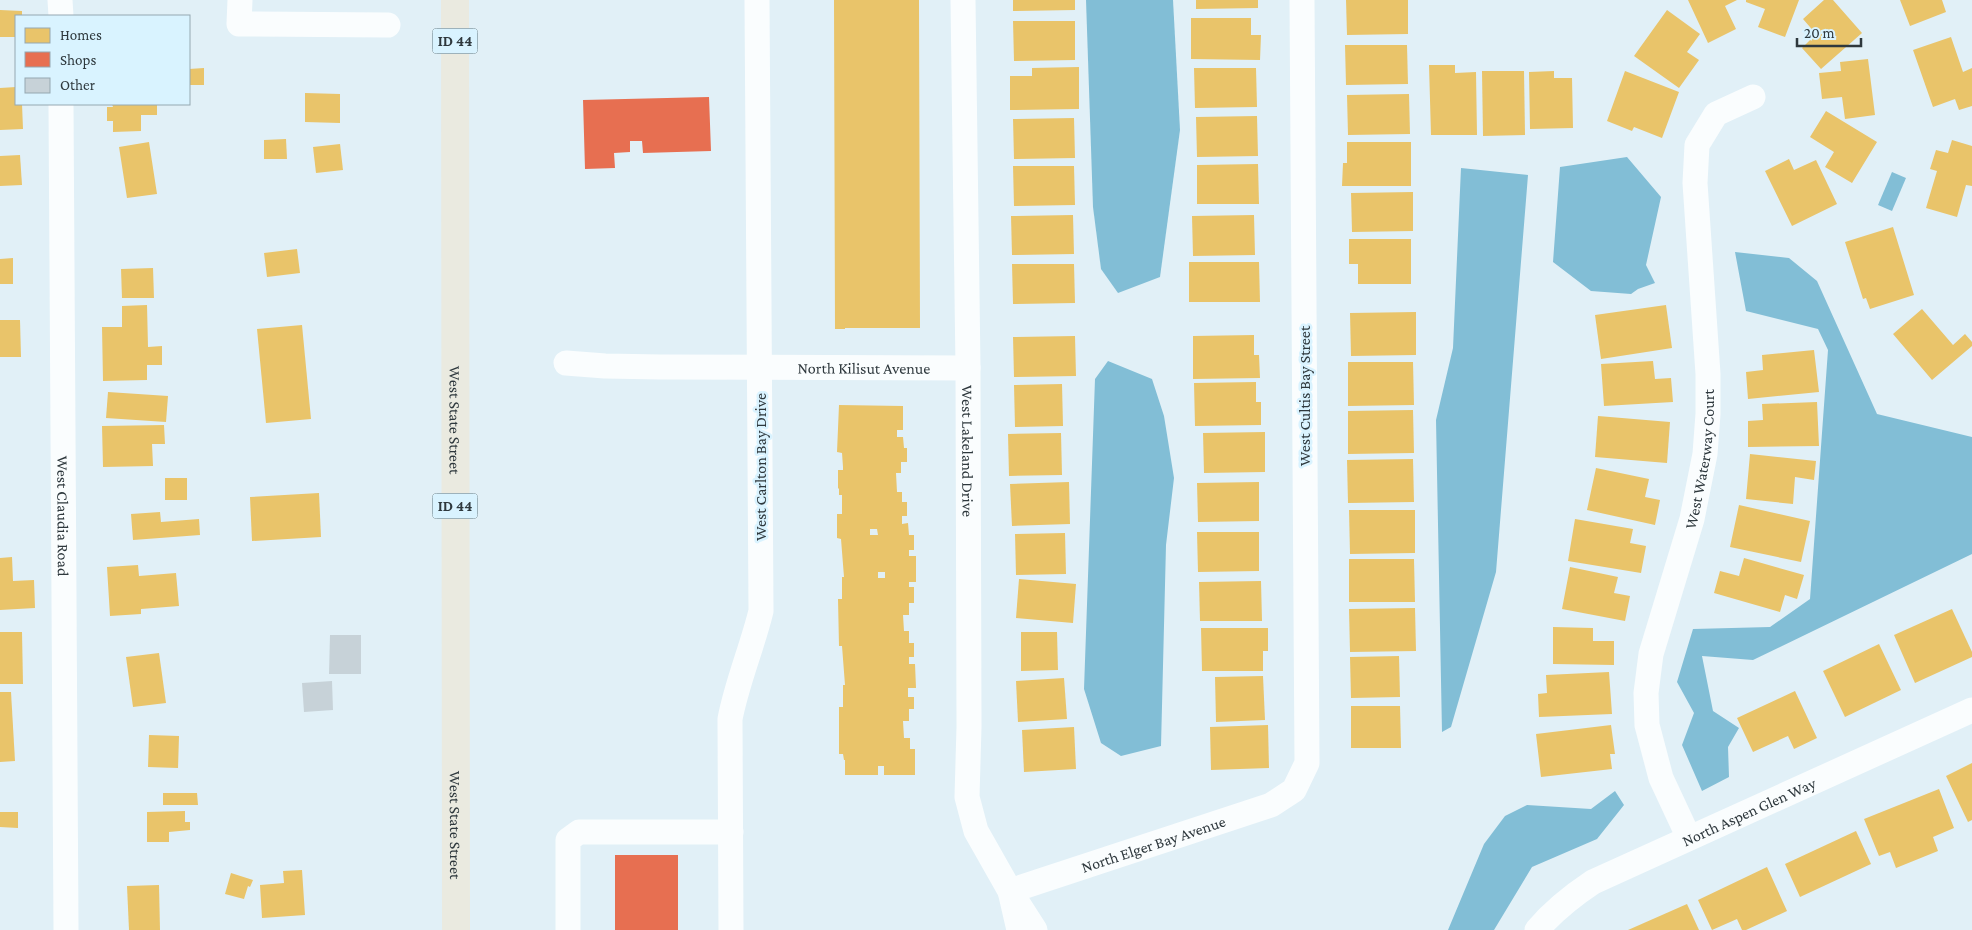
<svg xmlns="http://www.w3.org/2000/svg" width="1972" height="930" viewBox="0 0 1972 930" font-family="'Crimson Pro',serif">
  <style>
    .water { fill: #82bed6 }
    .homes { fill: #e9c46a; fill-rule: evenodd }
    .shops { fill: #e76f51 }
    .building { fill: #c7d2d8 }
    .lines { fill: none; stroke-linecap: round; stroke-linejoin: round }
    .minor { stroke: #fafdfe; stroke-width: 25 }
    .major { stroke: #eaeae0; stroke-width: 28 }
    .labels { text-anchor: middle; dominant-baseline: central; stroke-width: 5; stroke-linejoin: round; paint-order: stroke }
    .shield { fill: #d9f3ff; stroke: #617077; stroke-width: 1 }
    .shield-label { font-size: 15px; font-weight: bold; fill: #2e383d }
    .street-label { font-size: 16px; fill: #2e383d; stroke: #d9f3ff }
  </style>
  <rect width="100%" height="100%" fill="#e1f0f7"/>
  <g class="water">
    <path d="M 1086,0 L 1173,0 L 1180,130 L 1160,277 L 1118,293 L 1101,269 L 1093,207 Z"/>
    <path d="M 1627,157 L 1661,197 L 1646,265 L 1655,283 L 1638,289 L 1631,294 L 1591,291 L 1553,262 L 1560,167 Z"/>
    <path d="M 1461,168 L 1528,175 L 1496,572 L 1451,727 L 1442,732 L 1436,420 L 1453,348 Z"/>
    <path d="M 1892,172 L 1906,178 L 1892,211 L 1878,205 Z"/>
    <path d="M 1735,252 L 1789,258 L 1817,281 L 1877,414 L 1972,437 L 1972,554 L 1753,660 L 1702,656 L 1713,711 L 1739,728 L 1728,747 L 1729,777 L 1702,791 L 1682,745 L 1694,713 L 1677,682 L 1693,629 L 1770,627 L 1810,599 L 1828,350 L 1818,329 L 1746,311 Z"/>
    <path d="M 1108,361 L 1152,379 L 1164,416 L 1174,478 L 1166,545 L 1161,746 L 1121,756 L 1101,743 L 1084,689 L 1095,379 Z"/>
    <path d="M 1615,791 L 1624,805 L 1597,839 L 1532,867 L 1494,930 L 1448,930 L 1484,844 L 1505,816 L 1527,805 L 1591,809 Z"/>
  </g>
  <g class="homes">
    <path d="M 834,0 L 919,0 L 920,328 L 845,328 L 845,329 L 835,329 Z"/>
    <path d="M 1013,0 L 1075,0 L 1075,10 L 1013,11 Z"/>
    <path d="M 1196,0 L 1258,0 L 1258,8 L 1196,9 Z"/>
    <path d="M 1346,0 L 1408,0 L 1408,34 L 1347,35 Z"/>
    <path d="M 1688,0 L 1737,0 L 1725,6 L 1736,29 L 1708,43 Z"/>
    <path d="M 1746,0 L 1799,0 L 1785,37 L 1758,27 L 1765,9 L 1746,2 Z"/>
    <path d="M 1824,0 L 1833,0 L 1862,33 L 1821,69 L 1802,48 L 1816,34 L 1803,19 Z"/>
    <path d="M 1900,0 L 1942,0 L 1946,12 L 1910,26 Z"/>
    <path d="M 0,10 L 22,11 L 22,16 L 16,16 L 16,37 L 0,37 Z"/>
    <path d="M 1667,10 L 1700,34 L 1687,52 L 1699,60 L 1679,88 L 1634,56 Z"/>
    <path d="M 1191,18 L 1251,18 L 1251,35 L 1261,35 L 1260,60 L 1191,59 Z"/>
    <path d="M 1013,21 L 1075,21 L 1075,60 L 1014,61 Z"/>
    <path d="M 1951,37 L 1963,72 L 1972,68 L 1972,106 L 1959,110 L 1955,99 L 1933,107 L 1913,50 Z"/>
    <path d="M 1345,45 L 1407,45 L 1408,84 L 1346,85 Z"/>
    <path d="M 1868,59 L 1875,115 L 1845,119 L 1842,97 L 1822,99 L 1819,73 L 1841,71 L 1840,62 Z"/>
    <path d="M 1429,65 L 1455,65 L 1455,73 L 1476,72 L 1477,135 L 1431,135 Z"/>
    <path d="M 1079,67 L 1079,109 L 1010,110 L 1010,76 L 1032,76 L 1032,68 Z"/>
    <path d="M 204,68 L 204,85 L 189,85 L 189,69 Z"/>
    <path d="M 1194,68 L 1256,68 L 1257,107 L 1195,108 Z"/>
    <path d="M 1482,71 L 1524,71 L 1525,135 L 1483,136 Z"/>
    <path d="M 1554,71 L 1554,78 L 1572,78 L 1573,128 L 1530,129 L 1529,72 Z"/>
    <path d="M 1625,71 L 1679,92 L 1662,138 L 1634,127 L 1632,131 L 1607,121 Z"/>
    <path d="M 16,87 L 16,104 L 22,104 L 23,129 L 0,130 L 0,88 Z"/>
    <path d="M 305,93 L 340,94 L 340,123 L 305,122 Z"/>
    <path d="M 1409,94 L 1410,134 L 1348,135 L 1347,95 Z"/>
    <path d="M 112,104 L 157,104 L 157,115 L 141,115 L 141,131 L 113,132 L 113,121 L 107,121 L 107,107 L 113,107 Z"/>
    <path d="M 1826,111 L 1877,142 L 1852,183 L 1825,167 L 1834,152 L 1810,137 Z"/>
    <path d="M 1257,116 L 1258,156 L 1197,157 L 1196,117 Z"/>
    <path d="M 1074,118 L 1075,158 L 1014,159 L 1013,119 Z"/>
    <path d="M 286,139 L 287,159 L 264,159 L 264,140 Z"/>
    <path d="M 1952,140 L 1972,146 L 1972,186 L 1966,185 L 1957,217 L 1926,208 L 1937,171 L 1930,169 L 1936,150 L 1948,153 Z"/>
    <path d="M 149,142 L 157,194 L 127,198 L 119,147 Z"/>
    <path d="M 1347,142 L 1411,142 L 1411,186 L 1342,186 L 1343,163 L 1347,163 Z"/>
    <path d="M 340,144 L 343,170 L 316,173 L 313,147 Z"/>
    <path d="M 20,155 L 22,185 L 0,186 L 0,156 Z"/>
    <path d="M 1789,159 L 1794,170 L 1816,160 L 1837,204 L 1792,226 L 1765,171 Z"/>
    <path d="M 1258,164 L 1259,204 L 1197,204 L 1197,165 Z"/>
    <path d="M 1013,166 L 1074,166 L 1075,205 L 1014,206 Z"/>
    <path d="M 1413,192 L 1413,231 L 1352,232 L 1351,193 Z"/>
    <path d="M 1073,215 L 1074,254 L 1012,255 L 1011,216 Z"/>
    <path d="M 1254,215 L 1255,255 L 1193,256 L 1192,216 Z"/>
    <path d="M 1893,227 L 1914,295 L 1870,309 L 1866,298 L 1863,299 L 1845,242 Z"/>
    <path d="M 1349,239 L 1411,239 L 1411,284 L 1358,284 L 1358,264 L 1349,264 Z"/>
    <path d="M 297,249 L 300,273 L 267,277 L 264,253 Z"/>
    <path d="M 13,258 L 13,284 L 0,284 L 0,259 Z"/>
    <path d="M 1189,262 L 1259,262 L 1260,302 L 1189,302 Z"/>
    <path d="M 1012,264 L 1074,264 L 1075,303 L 1013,304 Z"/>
    <path d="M 153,268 L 154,298 L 122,298 L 121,269 Z"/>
    <path d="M 147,305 L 148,347 L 162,346 L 162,365 L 147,365 L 147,380 L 103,381 L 102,327 L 122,327 L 122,306 Z"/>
    <path d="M 1666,305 L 1672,348 L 1601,359 L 1595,315 Z"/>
    <path d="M 1922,309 L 1953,345 L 1965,334 L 1972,342 L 1972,346 L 1932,380 L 1893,334 Z"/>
    <path d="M 1416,312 L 1416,355 L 1351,356 L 1350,313 Z"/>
    <path d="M 0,320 L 20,320 L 21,357 L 0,357 Z"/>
    <path d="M 302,325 L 311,419 L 266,423 L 257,329 Z"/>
    <path d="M 1254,335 L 1254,355 L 1259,355 L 1260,378 L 1193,379 L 1193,336 Z"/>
    <path d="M 1075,336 L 1076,376 L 1014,377 L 1013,337 Z"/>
    <path d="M 1814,350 L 1819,392 L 1748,399 L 1746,372 L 1763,370 L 1762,355 Z"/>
    <path d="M 1653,361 L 1655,379 L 1671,378 L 1673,402 L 1604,406 L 1601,364 Z"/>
    <path d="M 1348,362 L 1413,362 L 1414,405 L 1348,406 Z"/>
    <path d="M 1256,382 L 1256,402 L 1261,402 L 1261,425 L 1195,426 L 1194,383 Z"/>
    <path d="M 1062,384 L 1063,426 L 1015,427 L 1014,385 Z"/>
    <path d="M 108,392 L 168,396 L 166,422 L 106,418 Z"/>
    <path d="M 1817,402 L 1819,446 L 1748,447 L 1748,421 L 1763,420 L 1762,404 Z"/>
    <path d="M 839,405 L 903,406 L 903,430 L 897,430 L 897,437 L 903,437 L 904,448 L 907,448 L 907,462 L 901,462 L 901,473 L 896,473 L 897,492 L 902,492 L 902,502 L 907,502 L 907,516 L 902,516 L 902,524 L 908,523 L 909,535 L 914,535 L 914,550 L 909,550 L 909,556 L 916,556 L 916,582 L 909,582 L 909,587 L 914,587 L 914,603 L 909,603 L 909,615 L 903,615 L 904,631 L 909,631 L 909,643 L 914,643 L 914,657 L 909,657 L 909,664 L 915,664 L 916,688 L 908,688 L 908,697 L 914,697 L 914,709 L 909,709 L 909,721 L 903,721 L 904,738 L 910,738 L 910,749 L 915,749 L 915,775 L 884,775 L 884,766 L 878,766 L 878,775 L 845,775 L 845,760 L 844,760 L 843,754 L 839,754 L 839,707 L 843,707 L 843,685 L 845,685 L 842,646 L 839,646 L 838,599 L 842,599 L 842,577 L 844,577 L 841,539 L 837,538 L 837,514 L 842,514 L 842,495 L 839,495 L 839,488 L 838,489 L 838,470 L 843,470 L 843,467 L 842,453 L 837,452 ZM 870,529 L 877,529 L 878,535 L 870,535 ZM 878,572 L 885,572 L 885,578 L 878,578 Z"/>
    <path d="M 1413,410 L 1414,453 L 1348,454 L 1348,411 Z"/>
    <path d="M 1598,416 L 1670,422 L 1667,463 L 1595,457 Z"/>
    <path d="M 164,425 L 165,444 L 152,444 L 153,466 L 103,467 L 102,426 Z"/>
    <path d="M 1265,432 L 1265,472 L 1204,473 L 1203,433 Z"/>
    <path d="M 1061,433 L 1062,475 L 1009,476 L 1008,434 Z"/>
    <path d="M 1750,454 L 1816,461 L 1814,480 L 1795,477 L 1793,504 L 1746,499 Z"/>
    <path d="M 1413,459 L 1414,502 L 1348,503 L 1347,460 Z"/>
    <path d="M 1596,468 L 1649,479 L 1645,497 L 1660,500 L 1655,525 L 1587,510 Z"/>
    <rect x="165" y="478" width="22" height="22"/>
    <path d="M 1069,482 L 1070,524 L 1012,526 L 1010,484 Z"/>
    <path d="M 1259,482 L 1259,521 L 1198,522 L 1197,483 Z"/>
    <path d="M 319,493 L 321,537 L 252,541 L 250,497 Z"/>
    <path d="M 1739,505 L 1810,521 L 1801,562 L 1730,547 Z"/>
    <path d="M 1349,510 L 1415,510 L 1415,553 L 1350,554 Z"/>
    <path d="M 160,512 L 161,522 L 199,519 L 200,535 L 133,540 L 131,514 Z"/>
    <path d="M 1575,519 L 1633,529 L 1630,543 L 1646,546 L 1641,573 L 1568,561 Z"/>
    <path d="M 1197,532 L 1259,532 L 1259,571 L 1198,572 Z"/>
    <path d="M 1065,533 L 1066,574 L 1016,575 L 1015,534 Z"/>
    <path d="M 12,557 L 13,581 L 34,580 L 35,608 L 0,610 L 0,558 Z"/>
    <path d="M 1744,558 L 1804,575 L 1797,599 L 1785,595 L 1780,612 L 1714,593 L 1720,571 L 1739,576 Z"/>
    <path d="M 1349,559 L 1414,559 L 1415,602 L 1349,602 Z"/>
    <path d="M 138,565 L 139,576 L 176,573 L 179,606 L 141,609 L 141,614 L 110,616 L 107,567 Z"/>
    <path d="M 1570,567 L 1618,577 L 1614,593 L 1630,596 L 1625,621 L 1562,609 Z"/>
    <path d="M 1019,579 L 1076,584 L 1073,623 L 1016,618 Z"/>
    <path d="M 1261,581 L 1262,621 L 1200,621 L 1199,582 Z"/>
    <path d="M 1415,608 L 1416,651 L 1350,652 L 1349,609 Z"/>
    <path d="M 1952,609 L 1972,652 L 1972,657 L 1915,683 L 1894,635 Z"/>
    <path d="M 1553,627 L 1593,628 L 1593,641 L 1614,641 L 1614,665 L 1553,664 Z"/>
    <path d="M 1201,628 L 1268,628 L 1268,651 L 1263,651 L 1263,671 L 1202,671 Z"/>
    <path d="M 0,632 L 22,632 L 23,684 L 0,684 Z"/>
    <path d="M 1021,632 L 1057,632 L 1058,670 L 1021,671 Z"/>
    <path d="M 1879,644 L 1901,690 L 1845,717 L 1823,671 Z"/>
    <path d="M 159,653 L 166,703 L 133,707 L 126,657 Z"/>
    <path d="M 1399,656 L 1400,697 L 1351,698 L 1350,657 Z"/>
    <path d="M 1609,672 L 1612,714 L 1539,717 L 1538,694 L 1547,693 L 1546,675 Z"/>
    <path d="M 1263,676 L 1265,720 L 1216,722 L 1215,677 Z"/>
    <path d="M 1064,678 L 1067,719 L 1018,722 L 1016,681 Z"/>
    <path d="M 1795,691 L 1817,738 L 1794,749 L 1788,736 L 1753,752 L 1737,718 Z"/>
    <path d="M 0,692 L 11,692 L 15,761 L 0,762 Z"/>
    <path d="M 1351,706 L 1400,706 L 1401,748 L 1351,748 Z"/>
    <path d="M 1268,725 L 1269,768 L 1211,770 L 1210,727 Z"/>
    <path d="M 1611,725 L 1615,754 L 1610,754 L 1612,769 L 1541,777 L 1536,734 Z"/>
    <path d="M 1074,727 L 1076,769 L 1024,772 L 1022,730 Z"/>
    <path d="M 149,735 L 179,736 L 178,768 L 148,767 Z"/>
    <path d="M 1972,763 L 1972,820 L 1968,822 L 1946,776 Z"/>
    <path d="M 1939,789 L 1954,828 L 1933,837 L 1938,851 L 1896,868 L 1890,852 L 1879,856 L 1864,819 Z"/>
    <path d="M 163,793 L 197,793 L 198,805 L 163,805 Z"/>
    <path d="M 185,811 L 185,822 L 190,822 L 190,830 L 169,832 L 169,842 L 147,842 L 147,812 Z"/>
    <path d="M 0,812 L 18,812 L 18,828 L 0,827 Z"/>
    <path d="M 1856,831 L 1871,864 L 1800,897 L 1785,864 Z"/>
    <path d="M 1767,867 L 1787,911 L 1746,930 L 1742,930 L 1737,919 L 1712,930 L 1698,900 Z"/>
    <path d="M 302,870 L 305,915 L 262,918 L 260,885 L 284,883 L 283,871 Z"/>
    <path d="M 231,873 L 253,880 L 250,887 L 248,886 L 244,899 L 225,894 Z"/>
    <path d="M 159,885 L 160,930 L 129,930 L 127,886 Z"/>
    <path d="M 1687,904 L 1699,930 L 1628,930 Z"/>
  </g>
  <g class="shops">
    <path d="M 709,97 L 711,151 L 643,153 L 642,141 L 630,141 L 630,152 L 614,153 L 615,168 L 585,169 L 583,100 Z"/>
    <rect x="615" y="855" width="63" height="75"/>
  </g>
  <g class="building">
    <path d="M 330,635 L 361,635 L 361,674 L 329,674 Z"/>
    <path d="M 332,681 L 333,710 L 304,712 L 302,683 Z"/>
  </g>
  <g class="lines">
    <g class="minor">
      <path d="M 60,0 L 61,16"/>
      <path d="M 240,0 L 239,24 L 388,25"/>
      <path id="s1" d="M 963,0 L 968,368 L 969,727 L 967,797 L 976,831 L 1010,891 L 1271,805 L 1294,790 L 1307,763 L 1302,0"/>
      <path id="s2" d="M 61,104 L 66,930"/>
      <path id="s3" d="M 566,363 L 605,366 L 661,367 L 968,368"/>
      <path id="s4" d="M 1689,838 L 1661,778 L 1647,725 L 1646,693 L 1651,654 L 1692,519 L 1705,454 L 1708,414 L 1708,374 L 1695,183 L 1697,145 L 1716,114 L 1753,97"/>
      <path d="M 568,930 L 568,840 L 579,832 L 731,832"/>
      <path d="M 731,930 L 730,719 C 737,682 752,648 761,611 L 757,0"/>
      <path d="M 1019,930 L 1010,891 L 1035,930"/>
      <path id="s5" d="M 1537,930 C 1554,910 1572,896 1593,882 L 1972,710"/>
    </g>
    <path class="major" id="s6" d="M 455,0 L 456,930"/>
  </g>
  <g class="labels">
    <g class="shield">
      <rect x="432.5" y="28.5" width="45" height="25" rx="4"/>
      <rect x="432.5" y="493.5" width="45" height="25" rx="4"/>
    </g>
    <g class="shield-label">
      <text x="455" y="41">ID 44</text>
      <text x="455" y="506">ID 44</text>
    </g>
    <g class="street-label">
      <text stroke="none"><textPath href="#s3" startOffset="298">North Kilisut Avenue</textPath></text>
      <text transform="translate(1304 396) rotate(-90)">West Cultis Bay Street</text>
      <text stroke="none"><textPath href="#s6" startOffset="420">West State Street</textPath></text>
      <text stroke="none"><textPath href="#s1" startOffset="451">West Lakeland Drive</textPath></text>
      <text stroke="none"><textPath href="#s4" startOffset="394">West Waterway Court</textPath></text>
      <text transform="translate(760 467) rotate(-90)">West Carlton Bay Drive</text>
      <text stroke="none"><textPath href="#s2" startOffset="412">West Claudia Road</textPath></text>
      <text stroke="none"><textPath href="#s5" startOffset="245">North Aspen Glen Way</textPath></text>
      <text stroke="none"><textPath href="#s6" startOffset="825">West State Street</textPath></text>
      <text stroke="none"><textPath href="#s1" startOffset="1052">North Elger Bay Avenue</textPath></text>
    </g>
  </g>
  <rect x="15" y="15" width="175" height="90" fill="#d9f3ff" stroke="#95a8b1"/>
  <rect x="25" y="28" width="25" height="15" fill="#e9c46a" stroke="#95a8b1"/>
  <text x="60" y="40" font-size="15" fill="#2e383d">Homes</text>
  <rect x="25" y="52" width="25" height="15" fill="#e76f51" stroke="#95a8b1"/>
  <text x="60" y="65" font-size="15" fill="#2e383d">Shops</text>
  <rect x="25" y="78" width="25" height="15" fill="#c7d2d8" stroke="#95a8b1"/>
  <text x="60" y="90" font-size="15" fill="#2e383d">Other</text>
  <path d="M1797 38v8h64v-8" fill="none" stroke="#2e383d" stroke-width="2.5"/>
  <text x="1804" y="38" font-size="15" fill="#2e383d" stroke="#d9f3ff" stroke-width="4" paint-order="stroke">20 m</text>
</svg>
